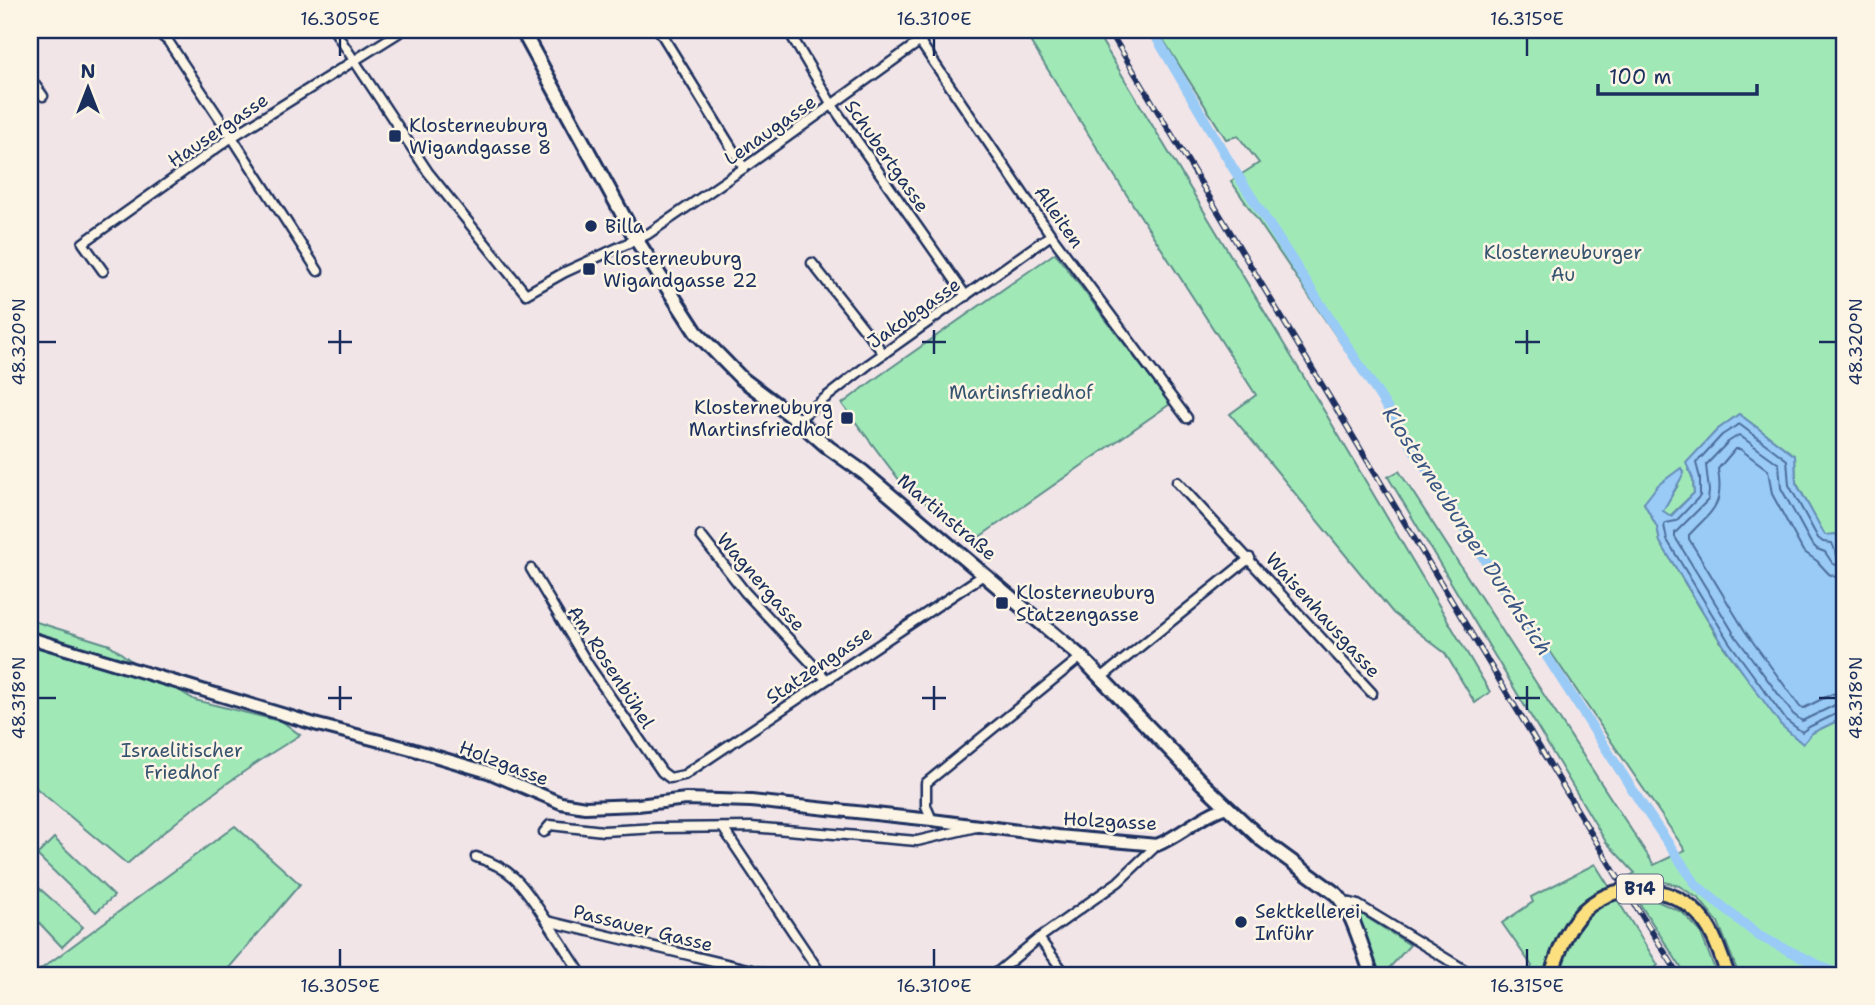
<svg xmlns="http://www.w3.org/2000/svg" width="1875" height="1005" viewBox="0 0 1875 1005" font-family="'Shantell Sans',sans-serif">
  <style>
    .green { fill: #a0e9b7; stroke: #5e8c8a; stroke-width: 2 }
    .water { fill: #99cbf6; stroke: #678db9; stroke-width: 2 }
    .lines { fill: none; stroke-linecap: round; stroke-linejoin: round }
    .shore { stroke: #4d6d9b; stroke-width: 2 }
    .canal { stroke: #99cbf6; stroke-width: 10 }
    .minor-casing { stroke: #1b2f5e; stroke-width: 13 }
    .tertiary-casing { stroke: #1b2f5e; stroke-width: 16 }
    .secondary-casing { stroke: #1b2f5e; stroke-width: 18 }
    .minor { stroke: #fcf5e5; stroke-width: 8 }
    .tertiary { stroke: #fcf5e5; stroke-width: 10 }
    .secondary { stroke: #fcf5e5; stroke-width: 12 }
    .rail-casing { stroke: #1b2f5e; stroke-width: 6 }
    .rail { stroke: #fcf5e5; stroke-width: 3.5; stroke-dasharray: 10; stroke-linecap: butt }
    .primary-bridge-casing { stroke: #1b2f5e; stroke-width: 18; stroke-linecap: butt }
    .primary-bridge { stroke: #fce080; stroke-width: 12 }
    .ticks { fill: none; stroke: #1b2f5e; stroke-width: 2.5 }
    .poi-dot { fill: #1b2f5e; stroke: #fcf5e5; stroke-width: 2.5 }
    .labels { text-anchor: middle; dominant-baseline: central; stroke-width: 5; stroke-linejoin: round; paint-order: stroke }
    .shield { fill: #fcf5e5; stroke: #5e6a86; stroke-width: 2 }
    .shield-label { font-size: 18px; font-weight: bold; fill: #1b2f5e }
    .poi-label { font-size: 19px; fill: #1b2f5e; stroke: #fcf5e5; text-anchor: start }
    .street-label { font-size: 19px; fill: #1b2f5e; stroke: #fcf5e5 }
    .park-label { font-size: 19px; fill: #365470; stroke: #fcf5e5 }
    .water-label { font-size: 21px; font-style: italic; fill: #3a5684; stroke: #fcf5e5 }
    .neatline { fill: none; stroke: #1b2f5e; stroke-width: 2.5 }
    .ticks-label { font-size: 18px; text-anchor: middle; fill: #1b2f5e }
  </style>
  <rect width="100%" height="100%" fill="#f2e5e8"/>
  <filter id="ink" filterUnits="userSpaceOnUse"><feTurbulence type="fractalNoise" baseFrequency=".0143" numOctaves="2"/><feDisplacementMap in="SourceGraphic" scale="14" xChannelSelector="R" yChannelSelector="G"/><feConvolveMatrix kernelMatrix="1 2 1 2 8 2 1 2 1" color-interpolation-filters="sRGB"/></filter>
  <g filter="url(#ink)">
    <g class="green">
      <path d="M 1023,30 L 1095,30 L 1326,414 L 1490,692 L 1475,703 L 1445,653 L 1393,613 L 1230,414 L 1256,395 L 1121,186 Z"/>
      <path d="M 1157,30 L 1845,30 L 1845,563 L 1837,534 L 1825,536 L 1796,482 L 1795,456 L 1739,414 L 1717,430 L 1687,463 L 1693,479 L 1694,493 L 1670,516 L 1662,511 L 1677,487 L 1644,503 L 1657,527 L 1660,542 L 1723,646 L 1743,672 L 1812,733 L 1845,717 L 1845,975 L 1739,975 L 1718,922 L 1699,899 L 1679,886 L 1650,878 L 1626,878 L 1635,873 L 1606,842 L 1388,477 L 1399,471 L 1654,865 L 1685,850 L 1231,181 L 1259,163 L 1238,136 L 1226,139 Z"/>
      <path d="M 1055,253 L 1170,404 L 972,542 L 900,481 L 842,404 L 879,376 Z"/>
      <path d="M 30,620 L 110,645 L 134,663 L 195,700 L 283,722 L 300,735 C 238,773 181,815 127,864 L 36,788 L 30,765 Z"/>
      <path d="M 235,826 L 300,884 L 223,975 L 33,975 Z"/>
      <path d="M 54,838 L 114,896 L 96,912 L 37,855 Z"/>
      <path d="M 1595,864 L 1658,965 L 1648,975 L 1527,975 L 1532,966 L 1502,923 L 1533,902 L 1531,897 Z"/>
      <path d="M 30,880 L 83,927 L 62,947 L 30,913 Z"/>
      <path d="M 1636,898 L 1652,899 L 1682,912 L 1700,931 L 1717,975 L 1686,975 Z"/>
      <path d="M 1350,907 L 1410,945 L 1383,975 L 1380,975 Z"/>
    </g>
    <path class="water" d="M 1739,414 L 1795,456 L 1796,483 L 1825,535 L 1837,534 L 1845,563 L 1845,717 L 1812,733 L 1803,744 L 1781,725 L 1724,646 L 1660,542 L 1657,527 L 1644,503 L 1658,485 L 1681,468 L 1684,473 L 1663,511 L 1671,516 L 1694,493 L 1693,479 L 1686,463 L 1717,430 Z"/>
    <g class="lines">
      <g class="shore">
        <path d="M 1845,558 L 1837,556 L 1832,543 L 1823,542 L 1818,538 L 1789,485 L 1787,460 L 1739,424 L 1722,435 L 1696,463 L 1700,478 L 1700,496 L 1676,521 L 1666,523 L 1664,525 L 1667,540 L 1729,642 L 1786,720 L 1802,732 L 1809,727 L 1840,712 L 1845,711"/>
        <path d="M 1845,567 L 1833,564 L 1825,552 L 1817,549 L 1811,543 L 1781,488 L 1779,464 L 1739,435 L 1728,442 L 1706,465 L 1709,491 L 1708,500 L 1675,533 L 1675,537 L 1736,637 L 1793,714 L 1802,721 L 1837,704 L 1845,702"/>
        <path d="M 1845,578 L 1836,577 L 1829,574 L 1817,561 L 1803,551 L 1772,494 L 1768,470 L 1740,449 L 1735,449 L 1718,469 C 1724,507 1713,509 1689,535 L 1689,539 L 1745,631 L 1800,707 L 1804,708 L 1832,694 L 1845,692"/>
      </g>
      <path class="canal" d="M 1152,30 L 1233,168 L 1641,803 L 1697,886 L 1759,936 L 1839,975"/>
      <g class="minor-casing">
        <g id="minor">
          <path d="M 155,30 L 168,41 L 232,137 L 318,271"/>
          <path d="M 334,30 L 428,172 L 526,294 L 565,272 L 648,234 L 744,168 L 919,42"/>
          <path d="M 659,30 L 744,168"/>
          <path d="M 788,30 L 832,105 L 966,296"/>
          <path d="M 912,30 L 1051,235 L 1187,418"/>
          <path d="M 30,78 L 43,96"/>
          <path d="M 812,263 L 884,354"/>
          <path d="M 103,271 L 83,243 L 232,137 L 403,30"/>
          <path d="M 797,420 L 869,364 L 1051,235"/>
          <path d="M 1177,482 L 1372,693"/>
          <path d="M 701,536 L 745,592 L 826,679"/>
          <path d="M 531,569 L 589,666 L 662,772 L 670,778 L 684,775 L 985,574"/>
          <path d="M 1101,678 L 1250,558"/>
          <path d="M 932,820 L 926,806 L 926,783 L 1081,657"/>
          <path d="M 723,828 L 819,971 L 819,975"/>
          <path d="M 544,832 L 550,825 L 603,831 L 658,828 L 751,827 L 917,841 L 976,827"/>
          <path d="M 476,857 C 517,870 524,888 547,921 L 772,975"/>
          <path d="M 1343,901 L 1358,905 L 1473,975"/>
          <path d="M 547,921 L 582,975"/>
          <path d="M 1039,938 L 1066,975"/>
          <path d="M 994,975 L 1039,938 L 1118,882 L 1157,845"/>
        </g>
      </g>
      <g class="tertiary-casing">
        <path id="tertiary" d="M 30,638 L 318,725 L 411,749 L 488,772 L 561,803 L 585,807 L 638,805 L 686,799 L 751,801 L 932,820 L 1058,836 L 1157,845 C 1182,835 1202,814 1227,807"/>
      </g>
      <g class="secondary-casing">
        <path id="secondary" d="M 522,30 L 636,239 L 696,332 L 741,378 L 797,420 L 829,448 L 863,472 L 1081,657 L 1203,784 L 1262,840 L 1336,894 C 1353,911 1363,952 1372,975"/>
      </g>
      <use href="#minor" class="minor"/>
      <use href="#tertiary" class="tertiary"/>
      <use href="#secondary" class="secondary"/>
      <g class="rail-casing">
        <path id="rail" d="M 1109,30 L 1615,873 L 1679,975"/>
      </g>
      <use href="#rail" class="rail"/>
      <g class="primary-bridge-casing">
        <path id="primary-bridge" d="M 1551,975 C 1558,955 1564,934 1578,917 C 1609,878 1675,881 1704,921 C 1716,937 1721,957 1728,975"/>
      </g>
      <use href="#primary-bridge" class="primary-bridge"/>
    </g>
  </g>
  <path class="ticks" d="M 340,38 L 340,56M 934,38 L 934,56M 1527,38 L 1527,56M 340,330 L 340,354M 934,330 L 934,354M 1527,330 L 1527,354M 38,342 L 56,342M 328,342 L 352,342M 922,342 L 946,342M 1515,342 L 1540,342M 1819,342 L 1836,342M 340,686 L 340,710M 934,686 L 934,710M 1527,686 L 1527,710M 38,698 L 56,698M 328,698 L 352,698M 922,698 L 946,698M 1515,698 L 1540,698M 1819,698 L 1836,698M 340,949 L 340,967M 934,949 L 934,967M 1527,949 L 1527,967"/>
  <g class="poi-dot">
    <rect x="388" y="129" width="14" height="14" rx="3.5"/>
    <circle cx="591" cy="226" r="7"/>
    <rect x="582" y="262" width="14" height="14" rx="3.5"/>
    <rect x="840" y="411" width="14" height="14" rx="3.5"/>
    <rect x="995" y="596" width="14" height="14" rx="3.5"/>
    <circle cx="1241" cy="922" r="7"/>
  </g>
  <g class="labels">
    <rect class="shield" x="1617" y="874.5" width="46" height="29" rx="5"/>
    <g class="shield-label">
      <text x="1640" y="889">B14</text>
    </g>
    <g class="poi-label">
      <text x="409" y="125">Klosterneuburg<tspan x="409" dy="22">Wigandgasse 8</tspan></text>
      <text x="605" y="226">Billa</text>
      <text x="603" y="258">Klosterneuburg<tspan x="603" dy="22">Wigandgasse 22</tspan></text>
      <text x="833" y="407" text-anchor="end">Klosterneuburg<tspan x="833" dy="22">Martinsfriedhof</tspan></text>
      <text x="1016" y="592">Klosterneuburg<tspan x="1016" dy="22">Statzengasse</tspan></text>
      <text x="1255" y="911">Sektkellerei<tspan x="1255" dy="22">Inführ</tspan></text>
    </g>
    <g class="street-label">
      <text transform="translate(218 130) rotate(-34)">Hausergasse</text>
      <text transform="translate(770 130) rotate(-35)">Lenaugasse</text>
      <text transform="translate(887 156) rotate(55)">Schubertgasse</text>
      <text transform="translate(1059 217) rotate(55)">Alleiten</text>
      <text transform="translate(914 313) rotate(-35)">Jakobgasse</text>
      <text transform="translate(947 517) rotate(40)">Martinstraße</text>
      <text transform="translate(761 582) rotate(49)">Wagnergasse</text>
      <text transform="translate(1323 615) rotate(48)">Waisenhausgasse</text>
      <text transform="translate(819 665) rotate(-34)">Statzengasse</text>
      <text transform="translate(611 667) rotate(57)">Am Rosenbühel</text>
      <text transform="translate(504 763) rotate(21)">Holzgasse</text>
      <text transform="translate(1110 821) rotate(3)">Holzgasse</text>
      <text transform="translate(643 928) rotate(14)">Passauer Gasse</text>
    </g>
    <g class="park-label">
      <text x="1563" y="252">Klosterneuburger<tspan x="1563" dy="22">Au</tspan></text>
      <text x="1021" y="392">Martinsfriedhof</text>
      <text x="182" y="750">Israelitischer<tspan x="182" dy="22">Friedhof</tspan></text>
    </g>
    <g class="water-label">
      <text transform="translate(1467 531) rotate(57)">Klosterneuburger Durchstich</text>
    </g>
  </g>
  <rect width="1875" height="1005" fill="none" stroke="#fcf5e5" stroke-width="77"/>
  <g transform="translate(88 88)" stroke="#fcf5e5" stroke-width="5" paint-order="stroke">
  <path d="M0-5L12 26L0 18L-12 26Z" fill="#1b2f5e"/>
  <text y="-10" font-size="19" font-weight="bold" text-anchor="middle" fill="#1b2f5e">N</text>
  </g>
  <path d="M1598 84v10h159v-10" fill="none" stroke="#1b2f5e" stroke-width="3.5"/>
  <text x="1609" y="84" font-size="21" fill="#1b2f5e" stroke="#fcf5e5" stroke-width="5" paint-order="stroke">100 m</text>
  <rect x="38" y="38" width="1798" height="929" class="neatline"/>
  <g class="ticks-label">
    <text x="340" y="25">16.305°E</text>
    <text x="934" y="25">16.310°E</text>
    <text x="1527" y="25">16.315°E</text>
    <text transform="translate(19 342) rotate(-90)" y="6">48.320°N</text>
    <text transform="translate(1856 342) rotate(-90)" y="6">48.320°N</text>
    <text transform="translate(19 698) rotate(-90)" y="6">48.318°N</text>
    <text transform="translate(1856 698) rotate(-90)" y="6">48.318°N</text>
    <text x="340" y="992">16.305°E</text>
    <text x="934" y="992">16.310°E</text>
    <text x="1527" y="992">16.315°E</text>
  </g>
</svg>
